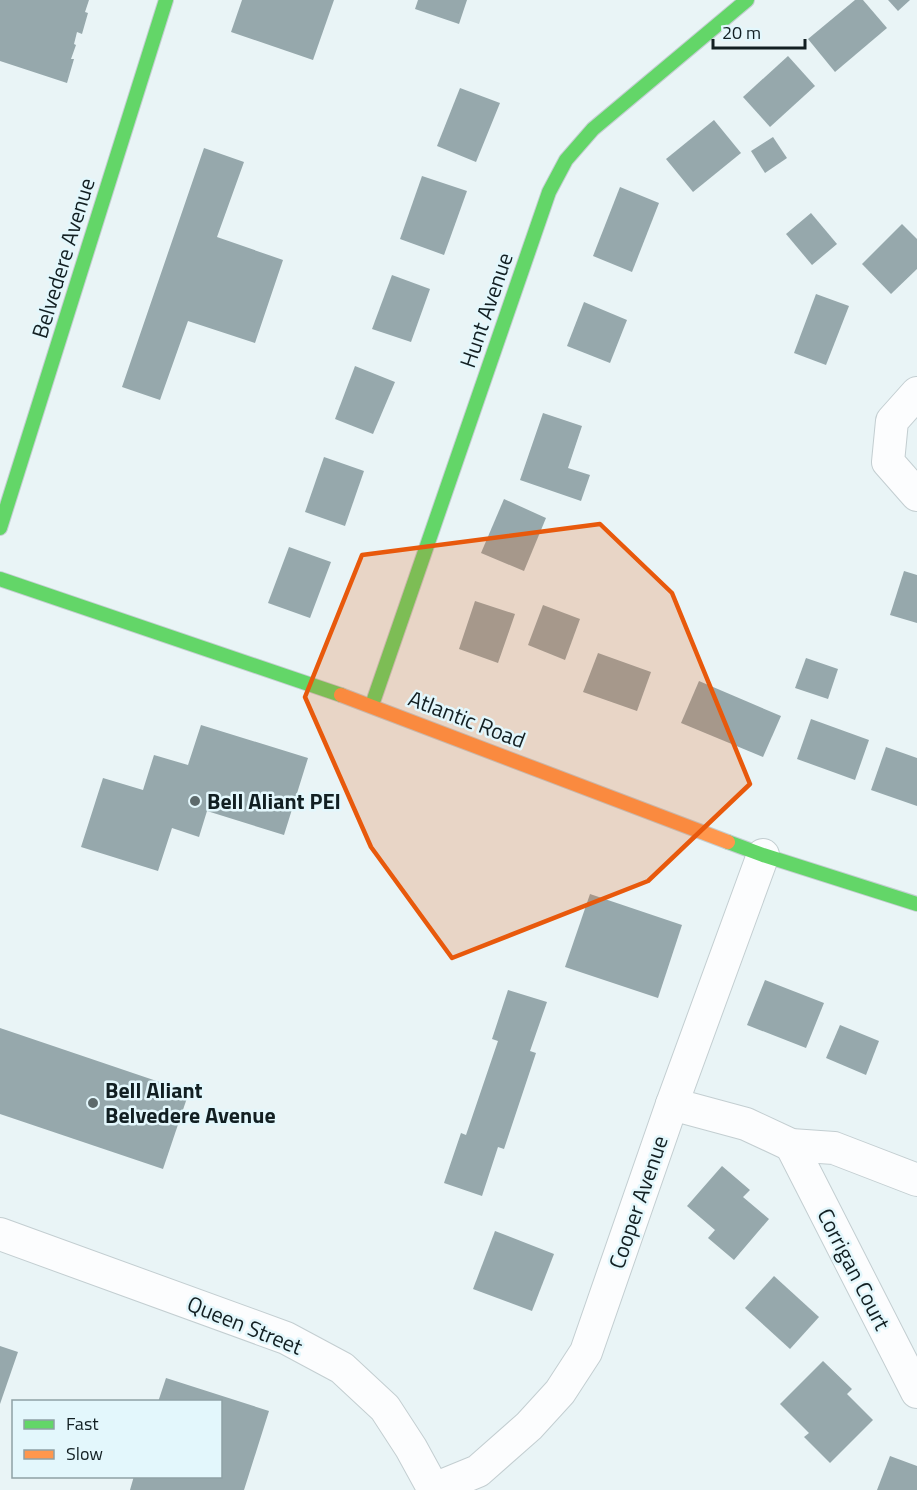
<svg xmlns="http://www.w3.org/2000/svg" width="917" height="1490" viewBox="0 0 917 1490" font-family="'Titillium Web',sans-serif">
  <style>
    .building { fill: #96a8ac }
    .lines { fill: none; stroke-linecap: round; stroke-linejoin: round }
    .street-casing { stroke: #c3ced1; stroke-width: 34 }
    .fast-casing { stroke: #c3ced1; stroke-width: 16 }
    .slow-casing { stroke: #c3ced1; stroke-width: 16 }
    .street { stroke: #fcfdfe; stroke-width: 32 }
    .fast { stroke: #63d668; stroke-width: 14 }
    .slow { stroke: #ff974d; stroke-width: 14 }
    .marked { fill: #e8590c; fill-opacity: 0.2; stroke: #e8590c; stroke-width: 4.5; stroke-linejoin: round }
    .poi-dot { fill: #5d6a6c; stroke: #e3f7fc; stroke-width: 2 }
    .labels { text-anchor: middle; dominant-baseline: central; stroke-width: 5; stroke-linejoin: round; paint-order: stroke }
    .street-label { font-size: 22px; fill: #121f22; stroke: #e3f7fc }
    .poi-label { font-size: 22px; font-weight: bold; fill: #121f22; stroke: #e3f7fc; text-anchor: start }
  </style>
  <rect width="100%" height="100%" fill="#e9f4f6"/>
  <g class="building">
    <path d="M 0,0 L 89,0 L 85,12 L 88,13 L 82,34 L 77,32 L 74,44 L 76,45 L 71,59 L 74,59 L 67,83 L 0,61 Z"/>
    <path d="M 242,0 L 334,0 L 313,60 L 231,32 Z"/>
    <path d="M 418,0 L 467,0 L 459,24 L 415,9 Z"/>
    <path d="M 855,0 L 863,0 L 887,28 L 835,72 L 808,39 Z"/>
    <path d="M 888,0 L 910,0 L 898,11 Z"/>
    <path d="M 788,56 L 815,86 L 770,127 L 743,97 Z"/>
    <path d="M 460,88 L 500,103 L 476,162 L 437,146 Z"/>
    <path d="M 714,120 L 741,153 L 693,192 L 666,159 Z"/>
    <path d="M 773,137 L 787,158 L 765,173 L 751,151 Z"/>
    <path d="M 204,148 L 244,162 L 217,237 L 283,260 L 255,343 L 188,321 L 160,400 L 122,387 Z"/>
    <path d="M 422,176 L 467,191 L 444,255 L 400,239 Z"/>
    <path d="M 620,187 L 659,203 L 632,272 L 593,256 Z"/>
    <path d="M 811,213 L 837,244 L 812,265 L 786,234 Z"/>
    <path d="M 902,224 L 917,239 L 917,269 L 891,294 L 862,264 Z"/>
    <path d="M 392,275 L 430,289 L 411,342 L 372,329 Z"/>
    <path d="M 816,294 L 849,306 L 826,365 L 794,353 Z"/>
    <path d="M 584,302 L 627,320 L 610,363 L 567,346 Z"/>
    <path d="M 355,366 L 395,382 L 373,434 L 335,419 Z"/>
    <path d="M 543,413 L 582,426 L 568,468 L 590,475 L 581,501 L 520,480 Z"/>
    <path d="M 324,457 L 364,471 L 345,526 L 305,512 Z"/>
    <path d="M 504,499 L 546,518 L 524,571 L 481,553 Z"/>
    <path d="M 289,547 L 331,562 L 310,618 L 268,603 Z"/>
    <path d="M 904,571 L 917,575 L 917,623 L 890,615 Z"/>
    <path d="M 475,601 L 515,614 L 498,663 L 459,649 Z"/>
    <path d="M 543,605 L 580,619 L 565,660 L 528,645 Z"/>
    <path d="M 598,653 L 651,672 L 637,711 L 583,692 Z"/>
    <path d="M 806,658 L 838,669 L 828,699 L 795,688 Z"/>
    <path d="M 699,681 L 781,716 L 763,757 L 681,723 Z"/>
    <path d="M 811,719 L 869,740 L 855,780 L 797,759 Z"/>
    <path d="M 201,725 L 308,758 L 284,835 L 207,811 L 199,837 L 172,828 L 158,871 L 81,847 L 103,778 L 143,790 L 154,755 L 188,765 Z"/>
    <path d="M 886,747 L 917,758 L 917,806 L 871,790 Z"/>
    <path d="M 590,894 L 682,925 L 658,998 L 565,967 Z"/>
    <path d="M 765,980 L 824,1003 L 806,1048 L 747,1025 Z"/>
    <path d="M 508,990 L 547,1002 L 530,1051 L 536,1053 L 504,1149 L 498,1147 L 482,1196 L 444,1183 L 461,1133 L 466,1135 L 498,1041 L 492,1039 Z"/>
    <path d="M 840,1025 L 879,1041 L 866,1075 L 826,1058 Z"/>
    <path d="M 0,1028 L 189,1092 L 163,1169 L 0,1114 Z"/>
    <path d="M 722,1166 L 750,1190 L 743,1197 L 769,1219 L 734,1260 L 708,1238 L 715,1230 L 687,1206 Z"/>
    <path d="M 495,1231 L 554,1254 L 532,1311 L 473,1289 Z"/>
    <path d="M 774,1276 L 819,1317 L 790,1349 L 745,1308 Z"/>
    <path d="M 0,1346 L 18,1352 L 0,1404 Z"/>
    <path d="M 823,1361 L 852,1389 L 847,1394 L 873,1420 L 830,1463 L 804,1437 L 809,1433 L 780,1404 Z"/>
    <path d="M 166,1378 L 269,1411 L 244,1490 L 130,1490 L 134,1476 L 220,1476 L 220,1402 L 158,1402 Z"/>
    <path d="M 890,1456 L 917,1466 L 917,1490 L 877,1490 Z"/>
  </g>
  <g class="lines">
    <g class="street-casing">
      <g id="street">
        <path d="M 917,393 L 892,421 L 888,462 L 917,495"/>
        <path d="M 672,1104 L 746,1124 L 791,1145 L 834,1148 L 917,1180"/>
        <path d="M 791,1145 L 917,1392"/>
        <path d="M 0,1234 L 286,1338 L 342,1368 L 385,1408 L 411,1448 L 434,1490"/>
        <path d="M 434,1489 L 478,1471 L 529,1426 L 560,1392 L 586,1352 L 672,1104 L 763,855"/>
      </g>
    </g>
    <g class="fast-casing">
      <g id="fast">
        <path d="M 0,528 L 166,0"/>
        <path d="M 0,579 L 341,695"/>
        <path d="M 372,705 L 549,192 L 566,160 L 593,129 L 747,0"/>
        <path d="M 728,842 L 763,855 L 917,904"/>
      </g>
    </g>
    <g class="slow-casing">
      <path id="slow" d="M 341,695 L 728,842"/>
    </g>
    <use href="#street" class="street"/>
    <use href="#fast" class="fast"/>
    <use href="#slow" class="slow"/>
  </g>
  <path class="marked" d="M 600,524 L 672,593 L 750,784 L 648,881 L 452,958 L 371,847 L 305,697 L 362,555 Z"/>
  <g class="poi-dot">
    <circle cx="195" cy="801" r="6"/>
    <circle cx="93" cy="1103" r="6"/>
  </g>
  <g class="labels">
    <g class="street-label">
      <text transform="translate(63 258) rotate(-73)">Belvedere Avenue</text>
      <text transform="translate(486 310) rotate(-71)">Hunt Avenue</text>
      <text transform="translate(467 719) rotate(21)">Atlantic Road</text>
      <text transform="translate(638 1202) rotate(-71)">Cooper Avenue</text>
      <text transform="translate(854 1269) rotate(63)">Corrigan Court</text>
      <text transform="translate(245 1325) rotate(22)">Queen Street</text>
    </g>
    <g class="poi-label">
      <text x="207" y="801">Bell Aliant PEI</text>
      <text x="105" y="1090">Bell Aliant<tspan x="105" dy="25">Belvedere Avenue</tspan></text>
    </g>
  </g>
  <rect x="12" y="1400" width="210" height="78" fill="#e3f7fc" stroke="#8fa1a5" stroke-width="1.5"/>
  <rect x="24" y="1420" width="30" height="9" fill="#63d668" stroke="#8fa1a5" stroke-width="1.5"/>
  <text x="66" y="1430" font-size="18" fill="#121f22">Fast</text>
  <rect x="24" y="1450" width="30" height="9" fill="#ff974d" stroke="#8fa1a5" stroke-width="1.5"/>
  <text x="66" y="1460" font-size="18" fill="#121f22">Slow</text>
  <path d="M713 39v9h92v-9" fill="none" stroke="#121f22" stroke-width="3"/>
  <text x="722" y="39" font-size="18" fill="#121f22" stroke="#e3f7fc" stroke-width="4.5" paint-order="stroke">20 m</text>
</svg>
